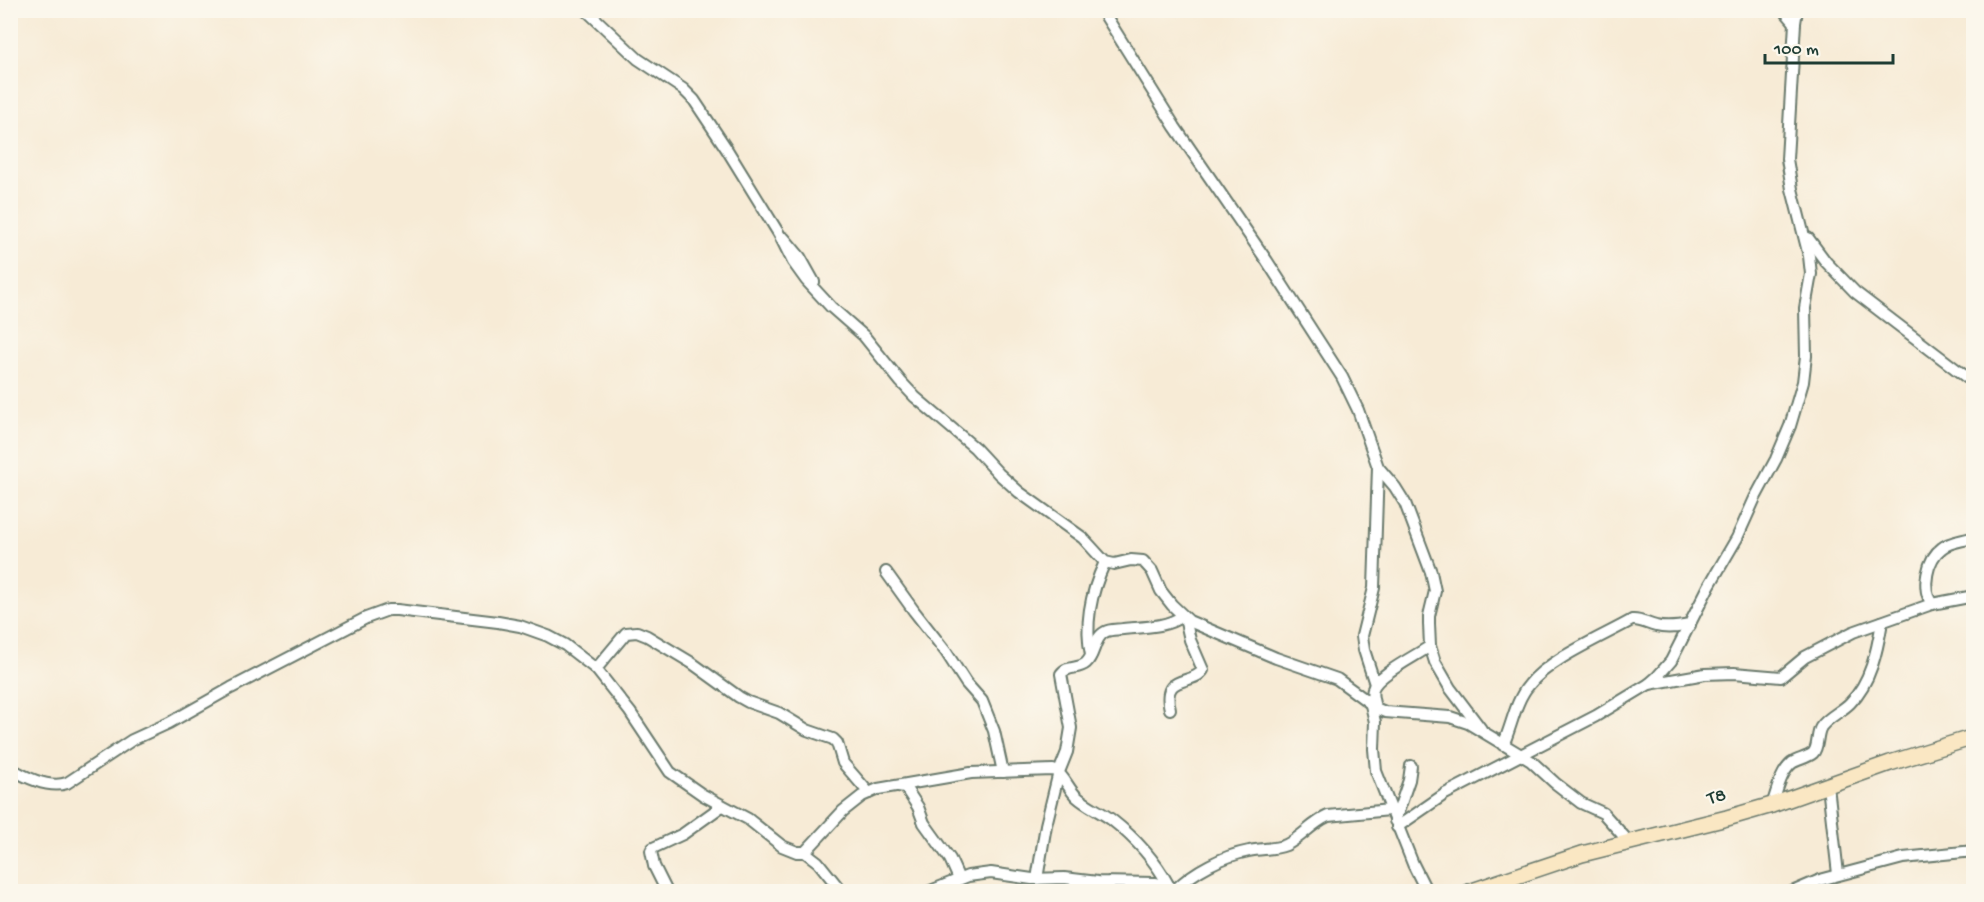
<svg xmlns="http://www.w3.org/2000/svg" width="1984" height="902" viewBox="0 0 1984 902" font-family="'Gochi Hand',sans-serif">
  <style>
    .lines { fill: none; stroke-linecap: round; stroke-linejoin: round }
    .street-casing { stroke: #6b7a6d; stroke-width: 14 }
    .secondary-casing { stroke: #6b7a6d; stroke-width: 18 }
    .street { stroke: #fff; stroke-width: 10 }
    .secondary { stroke: #fae7c3; stroke-width: 15 }
    .labels { text-anchor: middle; dominant-baseline: central; stroke-width: 4.5; stroke-linejoin: round; paint-order: stroke }
    .street-label { font-size: 20px; fill: #1f3d34; stroke: #fbf7ec }
  </style>
  <rect width="100%" height="100%" fill="#fbf7ec"/>
  <filter id="ink" filterUnits="userSpaceOnUse"><feTurbulence type="fractalNoise" baseFrequency=".0167" numOctaves="2"/><feDisplacementMap in="SourceGraphic" scale="12" xChannelSelector="R" yChannelSelector="G"/><feConvolveMatrix kernelMatrix="1 2 1 2 8 2 1 2 1" color-interpolation-filters="sRGB"/></filter>
  <filter id="wash" filterUnits="userSpaceOnUse"><feTurbulence type="fractalNoise" baseFrequency=".008" numOctaves="4" result="noise"/><feDisplacementMap in="SourceGraphic" scale="24" xChannelSelector="R" yChannelSelector="G"/><feGaussianBlur stdDeviation="1.35" result="paint"/><feColorMatrix in="noise" values="0 0 0 0 0 0 0 0 0 0 0 0 0 0 0 0 0 1.4 0 .05"/><feComposite in="paint" operator="in"/></filter>
  <g filter="url(#wash)">
    <rect width="100%" height="100%" fill="#f7ebd6"/>
  </g>
  <g filter="url(#ink)">
    <g class="lines">
      <g class="street-casing">
        <g id="street">
          <path d="M 586,10 L 638,59 L 683,89 L 694,100 L 726,148 L 779,234 L 793,262 L 806,280 L 831,307 L 864,336 L 901,382 L 915,397 L 975,448 L 999,474 L 1019,492 L 1083,538 L 1105,562 L 1114,564 L 1131,560 L 1143,561 L 1152,571 L 1161,591 L 1172,605 L 1189,621 L 1276,658 L 1337,679 L 1378,709 L 1385,712 L 1450,717 L 1468,723 L 1531,761 L 1555,783 L 1581,803 L 1603,813 L 1629,842"/>
          <path d="M 1102,10 L 1175,127 L 1267,261 L 1342,377 L 1358,410 L 1378,467 L 1395,487 L 1405,503 L 1431,572 L 1435,591 L 1429,616 L 1429,624 L 1430,646 L 1435,662 L 1450,688 L 1481,729"/>
          <path d="M 1784,10 L 1795,23"/>
          <path d="M 784,238 L 800,257 L 814,282"/>
          <path d="M 1808,238 L 1826,262 L 1855,292 L 1974,383"/>
          <path d="M 886,572 L 914,611 L 946,652 L 966,683 L 982,701 L 994,731 L 1003,772"/>
          <path d="M 1932,604 C 1921,588 1927,559 1942,548 C 1950,541 1964,541 1974,537"/>
          <path d="M 1091,655 C 1084,622 1091,592 1105,562"/>
          <path d="M 596,669 L 626,633 L 637,632 L 647,636 L 692,663 L 739,697 L 748,702 L 779,713 L 807,730 L 833,739 L 837,743 L 843,763 L 869,793"/>
          <path d="M 1375,684 L 1364,650 L 1362,636 L 1374,588 L 1378,467"/>
          <path d="M 1649,684 L 1705,674 L 1734,673 L 1781,677 L 1805,657 L 1853,632 L 1932,604 L 1974,596"/>
          <path d="M 1371,705 L 1375,722 L 1374,749 L 1376,771 L 1413,864 L 1427,892"/>
          <path d="M 1375,708 C 1374,702 1371,695 1373,689 C 1376,675 1418,655 1430,646"/>
          <path d="M 1170,709 C 1161,673 1193,686 1203,670 L 1190,640 L 1185,618"/>
          <path d="M 1503,745 C 1512,726 1515,701 1529,685 C 1549,659 1602,637 1632,620 C 1640,619 1647,624 1656,626 C 1667,629 1679,627 1690,625"/>
          <path d="M 10,768 C 25,777 49,789 67,783 L 132,740 L 169,723 L 231,688 L 366,618 L 388,610 L 397,610 L 498,622 L 520,626 L 548,636 L 565,645 L 596,669 L 630,712 L 670,772 L 703,795 L 748,819 L 782,846 L 797,852 L 805,852 L 843,811 L 862,796 L 878,789 L 971,773 L 1053,770 C 1064,774 1068,789 1077,797 C 1087,806 1100,811 1112,820 C 1135,838 1155,860 1169,886"/>
          <path d="M 898,786 L 905,787 L 918,807 L 924,823 L 950,859 L 959,879"/>
          <path d="M 1828,786 L 1838,874"/>
          <path d="M 1772,805 C 1777,792 1780,773 1792,763 C 1798,759 1807,758 1813,753 C 1819,747 1816,735 1821,727 C 1828,717 1841,712 1850,703 C 1871,682 1877,651 1882,622"/>
          <path d="M 1395,821 L 1409,780 L 1411,766"/>
          <path d="M 1397,827 L 1445,794 L 1596,716 L 1649,684 L 1657,677 L 1671,661 L 1709,586 L 1737,538 L 1755,498 L 1776,459 L 1790,426 L 1803,382 L 1806,356 L 1805,308 L 1811,274 L 1809,256 L 1792,189 L 1787,159 L 1795,23 L 1797,10"/>
          <path d="M 805,852 L 818,862 L 842,892"/>
          <path d="M 1037,879 L 1046,825 L 1059,772 L 1067,752 L 1071,728 L 1061,674 C 1067,665 1078,670 1086,663 C 1095,655 1094,637 1105,632 C 1110,629 1118,630 1123,629 C 1142,627 1166,628 1182,616"/>
          <path d="M 1176,889 C 1194,871 1223,856 1249,851 C 1262,848 1273,850 1286,845 C 1302,837 1312,823 1328,816 L 1390,810"/>
          <path d="M 667,892 L 654,866 L 651,851 L 653,848 L 683,834 L 722,806"/>
          <path d="M 928,892 L 968,876 L 991,873 L 1032,879 L 1064,878 L 1098,882 L 1155,883 L 1169,886 L 1179,892"/>
          <path d="M 1792,892 L 1820,880 L 1903,858 L 1974,851"/>
        </g>
      </g>
      <g class="secondary-casing">
        <path id="secondary" d="M 1469,892 L 1582,854 L 1727,818 L 1772,805 L 1890,763 L 1974,737"/>
      </g>
      <use href="#street" class="street"/>
      <use href="#secondary" class="secondary"/>
    </g>
  </g>
  <g class="labels">
    <g class="street-label">
      <text transform="translate(1717 798) rotate(-14)">T8</text>
    </g>
  </g>
  <rect width="1984" height="902" fill="none" stroke="#fbf7ec" stroke-width="36"/>
  <path d="M1765 54v9h128v-9" fill="none" stroke="#1f3d34" stroke-width="3"/>
  <text x="1774" y="54" font-size="18" fill="#1f3d34" stroke="#fbf7ec" stroke-width="4.5" paint-order="stroke">100 m</text>
</svg>
